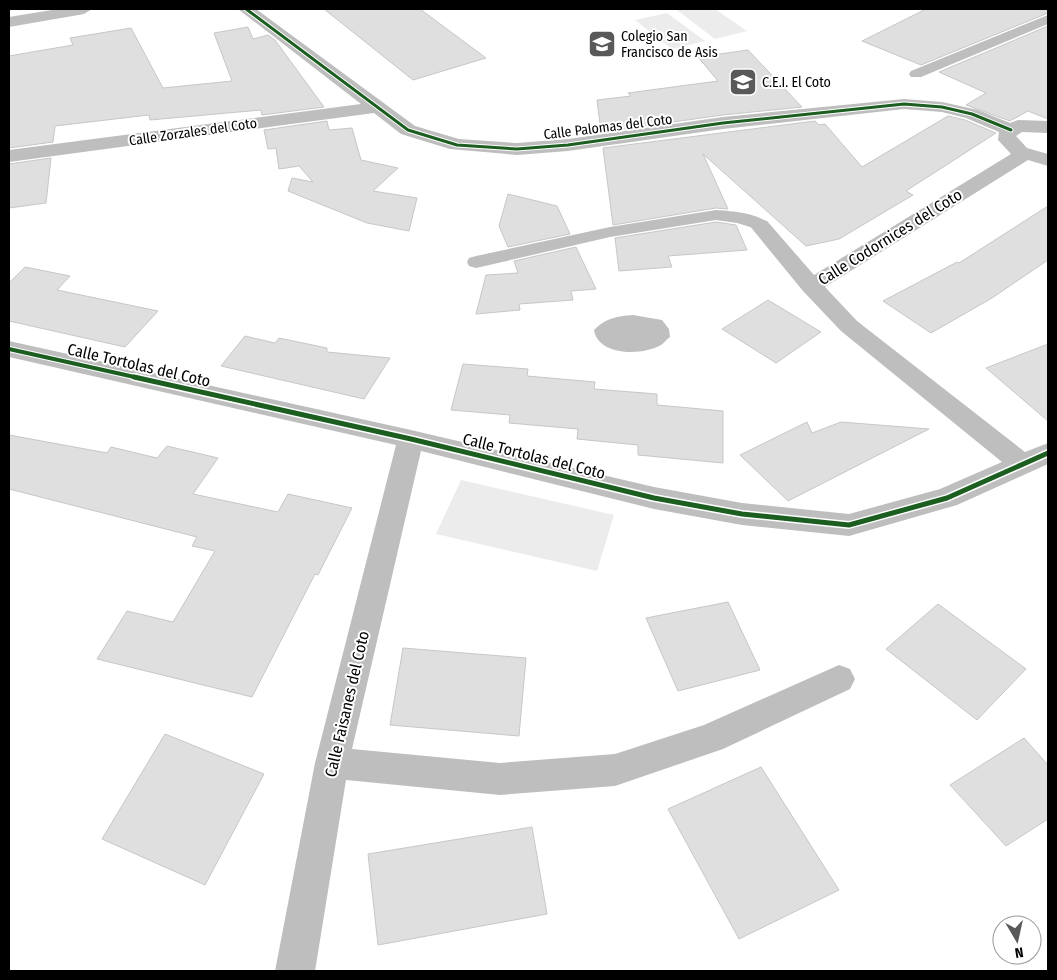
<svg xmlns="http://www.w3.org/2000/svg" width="1057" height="980" viewBox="0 0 1057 980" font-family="'Fira Sans Condensed',sans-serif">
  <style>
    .green { fill: #ececec }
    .water { fill: #bfbfbf }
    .building { fill: #dfdfdf; stroke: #c7c7c7 }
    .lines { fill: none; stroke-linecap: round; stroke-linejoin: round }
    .lane { fill: #bebebe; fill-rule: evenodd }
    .street { fill: #bebebe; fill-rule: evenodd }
    .cycleway-far2-casing { stroke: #fff; stroke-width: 5 }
    .cycleway-far1-casing { stroke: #fff; stroke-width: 6 }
    .cycleway-casing { stroke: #fff; stroke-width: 8 }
    .cycleway-far2 { stroke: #1b5e20; stroke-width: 3 }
    .cycleway-far1 { stroke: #1b5e20; stroke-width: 4 }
    .cycleway { stroke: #1b5e20; stroke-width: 5 }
    .labels { text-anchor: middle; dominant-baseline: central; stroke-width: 4; stroke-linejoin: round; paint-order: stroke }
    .far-poi-label { font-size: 14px; fill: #000; stroke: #fff; text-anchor: start }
    .far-street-label { font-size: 14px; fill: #000; stroke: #fff }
    .street-label { font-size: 16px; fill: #000; stroke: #fff }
  </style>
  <rect width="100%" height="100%" fill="#fff"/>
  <g class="green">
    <path d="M 684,9 L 715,9 L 747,31 L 715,39 L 677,10 Z"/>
    <path d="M 667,13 L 705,41 L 672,49 L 635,20 Z"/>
    <path d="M 461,480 L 614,515 L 597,571 L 436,534 Z"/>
  </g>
  <path class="water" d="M 633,315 L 662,320 L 669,329 L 670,337 C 667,339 664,343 661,345 C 642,356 598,356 594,330 C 605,318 618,316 633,315 Z"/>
  <g class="building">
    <path d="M 324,9 L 420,9 L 486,58 L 413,80 Z"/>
    <path d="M 926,9 L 1048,9 L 1048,13 L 921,65 L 862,41 Z"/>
    <path d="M 1048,26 L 1048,119 L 1028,111 L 1010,121 L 966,105 L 986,93 L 939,72 Z"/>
    <path d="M 248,27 L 253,39 L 268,35 L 275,40 L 324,107 L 262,115 L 261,110 L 150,120 L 149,115 L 55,126 L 53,142 L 9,148 L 9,56 L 73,45 L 70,38 L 131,28 L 163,88 L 232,81 L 214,33 Z"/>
    <path d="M 748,50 L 802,107 L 723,115 L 601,132 L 597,100 L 631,96 L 628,93 L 718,81 L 698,57 Z"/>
    <path d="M 948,116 L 965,120 L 996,133 L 906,191 L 913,195 L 839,239 L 806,246 L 703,154 L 728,209 L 716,208 L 613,225 L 603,148 L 815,121 L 819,125 L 825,124 L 862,167 Z"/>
    <path d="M 327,121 L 329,130 L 352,128 L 361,160 L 398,168 L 373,191 L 417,198 L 409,231 L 367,223 L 288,191 L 292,178 L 313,182 L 299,166 L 279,169 L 276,148 L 268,149 L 264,130 Z"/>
    <path d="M 51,158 L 46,203 L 9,208 L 9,164 Z"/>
    <path d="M 508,194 L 557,206 L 570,234 L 508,247 L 499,226 Z"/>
    <path d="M 1048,206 L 1048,260 L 992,298 L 931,333 L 883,301 L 957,262 L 959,263 Z"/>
    <path d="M 716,222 L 736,225 L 747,250 L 668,256 L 672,267 L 619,271 L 615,238 Z"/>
    <path d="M 576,247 L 596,289 L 571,291 L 573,300 L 519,304 L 520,310 L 476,314 L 486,275 L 518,273 L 514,261 Z"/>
    <path d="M 25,267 L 70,276 L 57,290 L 158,311 L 125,347 L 9,321 L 9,283 Z"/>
    <path d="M 768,300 L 821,332 L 776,363 L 722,329 Z"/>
    <path d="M 245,336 L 275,343 L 279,338 L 327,348 L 327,352 L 390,358 L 364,399 L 221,366 Z"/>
    <path d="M 1048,344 L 1048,421 L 986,368 Z"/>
    <path d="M 463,364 L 528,369 L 527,376 L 595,382 L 594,389 L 657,394 L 657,405 L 723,411 L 723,463 L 638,455 L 638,445 L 577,439 L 578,429 L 509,423 L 510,415 L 451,410 Z"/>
    <path d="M 807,422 L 812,433 L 841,422 L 929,429 L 788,501 L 740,455 Z"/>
    <path d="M 9,435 L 107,453 L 111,447 L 157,458 L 167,446 L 218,458 L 193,494 L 278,512 L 288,494 L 352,508 L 318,575 L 315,574 L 252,697 L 97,659 L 127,611 L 173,622 L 215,551 L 192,546 L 197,537 L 9,489 Z"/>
    <path d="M 728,602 L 760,670 L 678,691 L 646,618 Z"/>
    <path d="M 938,604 L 1026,669 L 977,720 L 886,649 Z"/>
    <path d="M 403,648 L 526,658 L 519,736 L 390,725 Z"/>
    <path d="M 165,734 L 264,774 L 205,885 L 102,839 Z"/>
    <path d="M 1024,738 L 1048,765 L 1048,819 L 1006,846 L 950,785 Z"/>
    <path d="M 761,767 L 839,890 L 739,939 L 668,809 Z"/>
    <path d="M 532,827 L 547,914 L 378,945 L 368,854 Z"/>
  </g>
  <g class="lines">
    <g class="lane">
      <path d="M 1048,15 L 1048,24 L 921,77 L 911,77 L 909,74 L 911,71 Z"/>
      <path d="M 716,210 C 730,211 761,213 769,225 L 766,229 L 760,230 L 737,223 L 716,220 L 610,237 L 476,268 L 469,266 L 467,262 L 469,258 L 476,256 L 610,227 Z"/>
    </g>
    <g class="street">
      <path d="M 58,9 L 92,9 L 84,14 L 9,27 L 9,17 Z"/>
      <path d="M 238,9 L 256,9 L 415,126 L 459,139 L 517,143 L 568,139 L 723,117 L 904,99 L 942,102 L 978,110 L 1010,123 L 1018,120 L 1048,121 L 1048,133 L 1022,132 L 1016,136 L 1027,148 L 1048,154 L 1048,166 L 1028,160 L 825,287 L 857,321 L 1025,452 L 1048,443 L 1048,464 L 957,505 L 849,536 L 742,525 L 654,509 L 421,451 L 352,749 L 500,763 L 615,754 L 704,725 L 839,665 L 850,669 L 855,679 L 850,689 L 723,749 L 615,786 L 500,795 L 346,780 L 315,971 L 275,971 L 315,763 L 396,445 L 9,357 L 9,341 L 411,430 L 654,487 L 742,503 L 849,514 L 940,489 L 1002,462 L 841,331 L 803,291 L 749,225 L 753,221 L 760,219 L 767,221 L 814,275 L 1011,154 L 998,140 L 999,132 L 966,118 L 942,112 L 904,109 L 723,129 L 568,151 L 517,155 L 450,149 L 401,134 L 374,113 L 9,162 L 9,150 L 361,104 Z"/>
    </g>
    <g class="cycleway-far2-casing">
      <path id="cycleway-far2" d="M 246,9 L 408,130 L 457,145 L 517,149 L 568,145 L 723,123 L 904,104 L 942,107 L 972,114 L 1011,130"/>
    </g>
    <g class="cycleway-far1-casing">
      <path id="cycleway-far1" d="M 9,349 L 139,378"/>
    </g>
    <g class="cycleway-casing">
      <path id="cycleway" d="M 134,377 L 411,439 L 654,498 L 742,514 L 849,525 L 947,498 L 1048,453"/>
    </g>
    <use href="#cycleway-far2" class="cycleway-far2"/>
    <use href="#cycleway-far1" class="cycleway-far1"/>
    <use href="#cycleway" class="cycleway"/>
  </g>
  <defs>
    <g id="school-square" transform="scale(1.4375)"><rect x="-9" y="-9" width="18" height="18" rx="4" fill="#595959" stroke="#fff"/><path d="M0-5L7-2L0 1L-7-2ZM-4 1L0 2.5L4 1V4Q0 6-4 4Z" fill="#fff"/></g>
  </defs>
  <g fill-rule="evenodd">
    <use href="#school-square" x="602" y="44"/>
    <use href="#school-square" x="743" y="82"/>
  </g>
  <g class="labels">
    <g class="far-poi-label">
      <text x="621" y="36">Colegio San<tspan x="621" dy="16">Francisco de Asis</tspan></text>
      <text x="762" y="82">C.E.I. El Coto</text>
    </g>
    <g class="far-street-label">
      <text transform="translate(608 127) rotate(-7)">Calle Palomas del Coto</text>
      <text transform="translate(193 132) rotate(-8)">Calle Zorzales del Coto</text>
    </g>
    <g class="street-label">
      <text transform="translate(890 237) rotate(-32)">Calle Codornices del Coto</text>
      <text transform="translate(139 365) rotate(13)">Calle Tortolas del Coto</text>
      <text transform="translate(534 456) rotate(14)">Calle Tortolas del Coto</text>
      <text transform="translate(347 704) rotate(-77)">Calle Faisanes del Coto</text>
    </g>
  </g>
  <rect width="1057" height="980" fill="none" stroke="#000000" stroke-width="20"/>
  <g transform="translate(1017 940) rotate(171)"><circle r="24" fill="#ffffff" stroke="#999999"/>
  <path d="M0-4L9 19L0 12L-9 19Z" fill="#595959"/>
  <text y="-8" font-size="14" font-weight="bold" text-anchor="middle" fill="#000000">N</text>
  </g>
</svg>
